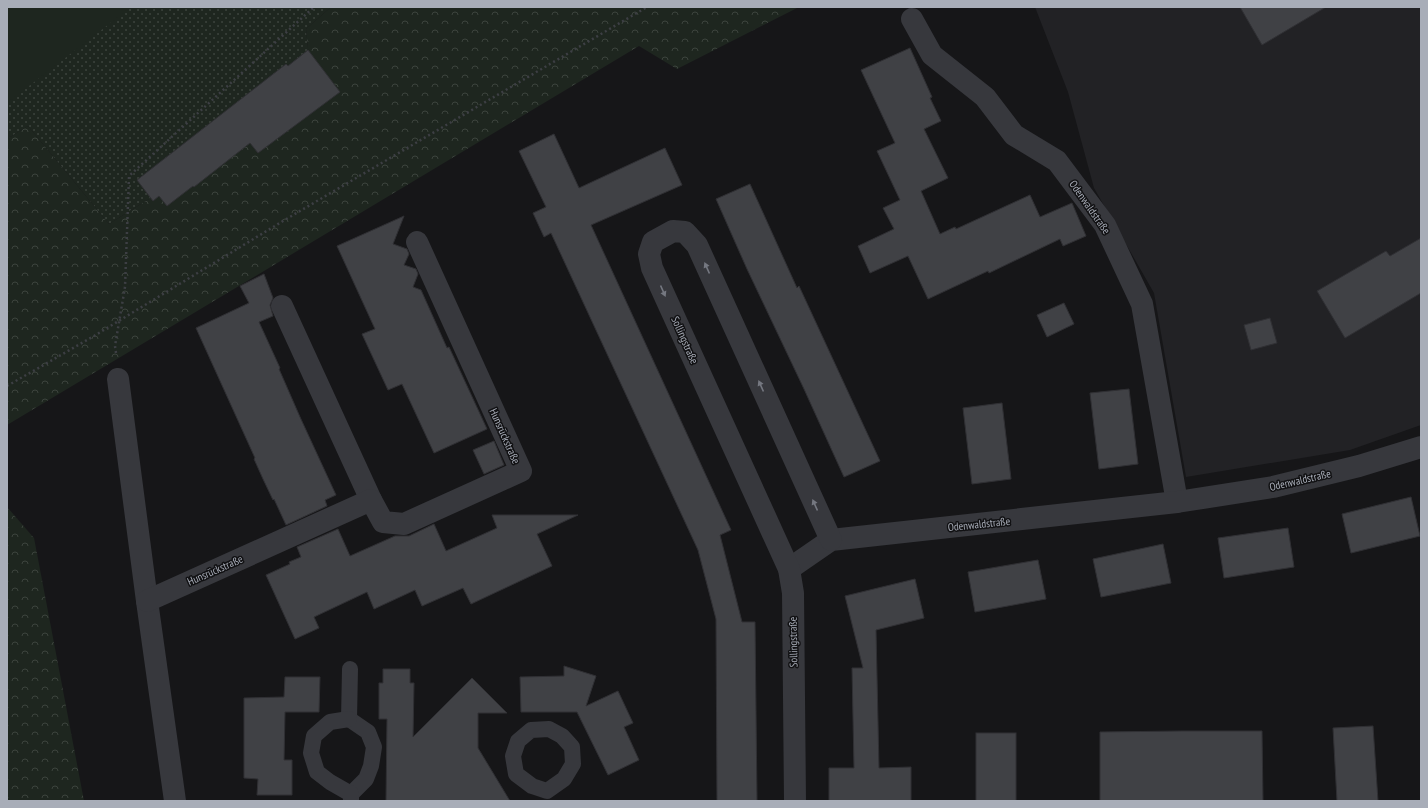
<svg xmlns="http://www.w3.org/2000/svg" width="1428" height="808" viewBox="0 0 1428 808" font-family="'PT Sans Narrow',sans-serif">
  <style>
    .built { fill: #222225 }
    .grass { fill: url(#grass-dots) }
    .forest { fill: url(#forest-crowns) }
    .green { fill: #1e261f }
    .building { fill: #404145; stroke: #303034 }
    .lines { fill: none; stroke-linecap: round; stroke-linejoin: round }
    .path { stroke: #3d3f44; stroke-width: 2.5; stroke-dasharray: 2 3; stroke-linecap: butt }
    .lane { stroke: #37383d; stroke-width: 16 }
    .street { stroke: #37383d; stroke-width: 22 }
    .oneway { fill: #757881 }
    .labels { text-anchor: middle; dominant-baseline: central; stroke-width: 3; stroke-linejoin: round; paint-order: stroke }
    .street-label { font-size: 11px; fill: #a8adb8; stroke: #111113 }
  </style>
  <defs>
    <pattern id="grass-dots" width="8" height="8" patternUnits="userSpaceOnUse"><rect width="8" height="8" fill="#1e261f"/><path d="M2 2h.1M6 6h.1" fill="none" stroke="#3c433d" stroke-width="1.8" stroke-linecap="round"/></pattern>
    <pattern id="forest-crowns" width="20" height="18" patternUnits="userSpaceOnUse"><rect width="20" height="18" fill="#1e261f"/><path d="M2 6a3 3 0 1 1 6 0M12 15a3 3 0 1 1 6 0" fill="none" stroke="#3c433d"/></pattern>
  </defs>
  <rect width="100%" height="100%" fill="#161618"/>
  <path class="built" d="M 1035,7 L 1421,7 L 1421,425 L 1350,450 L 1186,477 L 1154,293 L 1094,188 L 1068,92 Z"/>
  <path class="grass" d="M 7,7 L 331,7 L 306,29 L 313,96 L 109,224 L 28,126 L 7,139 Z"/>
  <g class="forest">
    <path d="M 331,7 L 799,7 L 677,69 L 639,46 L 7,425 L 7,139 L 28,126 L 109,224 L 313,96 L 306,29 Z"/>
    <path d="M 7,507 L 34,538 L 84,801 L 7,801 Z"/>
  </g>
  <path class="green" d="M 7,7 L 131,7 L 7,103 Z"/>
  <g class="building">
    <path d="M 1240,7 L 1326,7 L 1262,45 Z"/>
    <path d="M 910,48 L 932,97 L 930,98 L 941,121 L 924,129 L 948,178 L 921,191 L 940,234 L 955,227 L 956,229 L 1030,195 L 1040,217 L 1072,203 L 1086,236 L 1063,246 L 1060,239 L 989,273 L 988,271 L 928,299 L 908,256 L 870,273 L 858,246 L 894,229 L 883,208 L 900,200 L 877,151 L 895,143 L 861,70 Z"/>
    <path d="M 308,50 L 340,92 L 258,153 L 250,143 L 194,187 L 193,186 L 167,206 L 159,196 L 153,201 L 137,180 L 286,64 L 288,66 Z"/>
    <path d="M 554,134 L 579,188 L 665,148 L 682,185 L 591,225 L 731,530 L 720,535 L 742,622 L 755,622 L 757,801 L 717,801 L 716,619 L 698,550 L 551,233 L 544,237 L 533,213 L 546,207 L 519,151 Z"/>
    <path d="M 750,184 L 797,288 L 799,286 L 880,461 L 844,477 L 804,389 L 747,269 L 716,199 Z"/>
    <path d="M 404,216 L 393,244 L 407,249 L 409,254 L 404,265 L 416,269 L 418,274 L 413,287 L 421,290 L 447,348 L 449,347 L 487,429 L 434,453 L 402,384 L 388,390 L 362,334 L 375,329 L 337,246 Z"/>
    <path d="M 1421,238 L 1421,293 L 1345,338 L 1317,291 L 1386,251 L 1390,256 Z"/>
    <path d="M 264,274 L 273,298 L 270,305 L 273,316 L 259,322 L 280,368 L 279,369 L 300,417 L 336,495 L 325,500 L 327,506 L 286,525 L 274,499 L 273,500 L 263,479 L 254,459 L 255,458 L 196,328 L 249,303 L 240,286 Z"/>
    <path d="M 1064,303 L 1074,324 L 1047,337 L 1037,315 Z"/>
    <path d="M 1270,318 L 1277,343 L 1251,350 L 1244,325 Z"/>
    <path d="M 1129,389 L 1138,464 L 1099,469 L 1090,393 Z"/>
    <path d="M 1002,403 L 1011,479 L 972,484 L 963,408 Z"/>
    <path d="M 494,441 L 504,465 L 484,474 L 473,450 Z"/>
    <path d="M 1411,497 L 1420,536 L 1351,553 L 1342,514 Z"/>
    <path d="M 492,515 L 578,515 L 537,534 L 552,566 L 471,604 L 463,588 L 422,606 L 415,590 L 374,609 L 367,592 L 314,617 L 319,628 L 295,639 L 266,575 L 290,564 L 289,562 L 301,557 L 297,547 L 338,529 L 350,556 L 395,536 L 409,536 L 434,524 L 446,551 L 497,528 Z"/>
    <path d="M 1288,528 L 1294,567 L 1224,578 L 1218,538 Z"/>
    <path d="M 1163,544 L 1171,583 L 1101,597 L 1093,559 Z"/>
    <path d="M 1038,560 L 1046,599 L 975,612 L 968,572 Z"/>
    <path d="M 915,579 L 924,618 L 876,630 L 879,768 L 911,767 L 911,801 L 829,801 L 829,768 L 854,768 L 852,668 L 863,668 L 845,596 Z"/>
    <path d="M 564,666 L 596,676 L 586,706 L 618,691 L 633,723 L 624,727 L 639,760 L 608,775 L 577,712 L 521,712 L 520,677 L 564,676 Z"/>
    <path d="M 383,669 L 410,669 L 410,683 L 414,683 L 413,737 L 472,678 L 507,713 L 478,713 L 478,748 L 510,801 L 386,801 L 387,719 L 379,719 L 379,683 L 383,683 Z"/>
    <path d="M 285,677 L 320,677 L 319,712 L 285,712 L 284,760 L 292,760 L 292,795 L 257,795 L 258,779 L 244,778 L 244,698 L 284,697 Z"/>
    <path d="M 1373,726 L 1378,801 L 1337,801 L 1333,728 Z"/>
    <path d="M 1181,731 L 1262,731 L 1263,801 L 1100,801 L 1100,732 Z"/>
    <rect x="976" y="733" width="40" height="68"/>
  </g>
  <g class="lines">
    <g class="path">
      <path d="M 116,353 L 115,346 L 125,287 L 129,176 L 314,7"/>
      <path d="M 7,386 L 94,336 L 283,221 L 647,7"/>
    </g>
    <g class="lane">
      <path d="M 350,669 L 349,719 L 368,732 L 374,747 L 371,766 L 366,779 L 351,794 L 351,801"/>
      <path d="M 349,719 L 330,722 L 314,736 L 311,753 L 317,772 L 330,782 L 351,794"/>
      <path d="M 549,729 L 562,736 L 572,747 L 573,764 L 564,779 L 547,791 L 532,786 L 516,774 L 513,756 L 518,741 L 531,730 Z"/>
    </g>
    <g class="street">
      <path d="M 912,19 L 932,55 L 985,97 L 1014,135 L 1057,161 L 1105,225 L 1142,304 L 1177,502"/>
      <path d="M 282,306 L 371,500"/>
      <path d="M 118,379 L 147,601 L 175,801"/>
      <path d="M 789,569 L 831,540 L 1177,502 L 1273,487 L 1359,466 L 1421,447"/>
      <path d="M 147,601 L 371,500 L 383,522 L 404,524 L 521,471 L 417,242"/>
      <path d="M 795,801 L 793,593 L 789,569 L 652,268 L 649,254 L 653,242 L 673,231 L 685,232 L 697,245 L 831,540"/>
    </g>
  </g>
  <defs><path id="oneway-solid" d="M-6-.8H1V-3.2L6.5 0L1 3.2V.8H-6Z"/></defs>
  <g class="oneway">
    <use href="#oneway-solid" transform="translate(707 268) rotate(-114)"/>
    <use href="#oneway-solid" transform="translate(663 291) rotate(66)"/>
    <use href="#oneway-solid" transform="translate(761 386) rotate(-114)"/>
    <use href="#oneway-solid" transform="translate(815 505) rotate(-114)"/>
  </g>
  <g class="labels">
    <g class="street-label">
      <text transform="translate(1090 207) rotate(55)">Odenwaldstraße</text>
      <text transform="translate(685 340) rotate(66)">Sollingstraße</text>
      <text transform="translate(505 436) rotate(66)">Hunsrückstraße</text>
      <text transform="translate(1300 480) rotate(-13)">Odenwaldstraße</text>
      <text transform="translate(979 524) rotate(-6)">Odenwaldstraße</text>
      <text transform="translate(215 570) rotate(-24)">Hunsrückstraße</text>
      <text transform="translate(793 642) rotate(-91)">Sollingstraße</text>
    </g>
  </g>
  <rect width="1428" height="808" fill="none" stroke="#a8adb8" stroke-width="16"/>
</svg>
